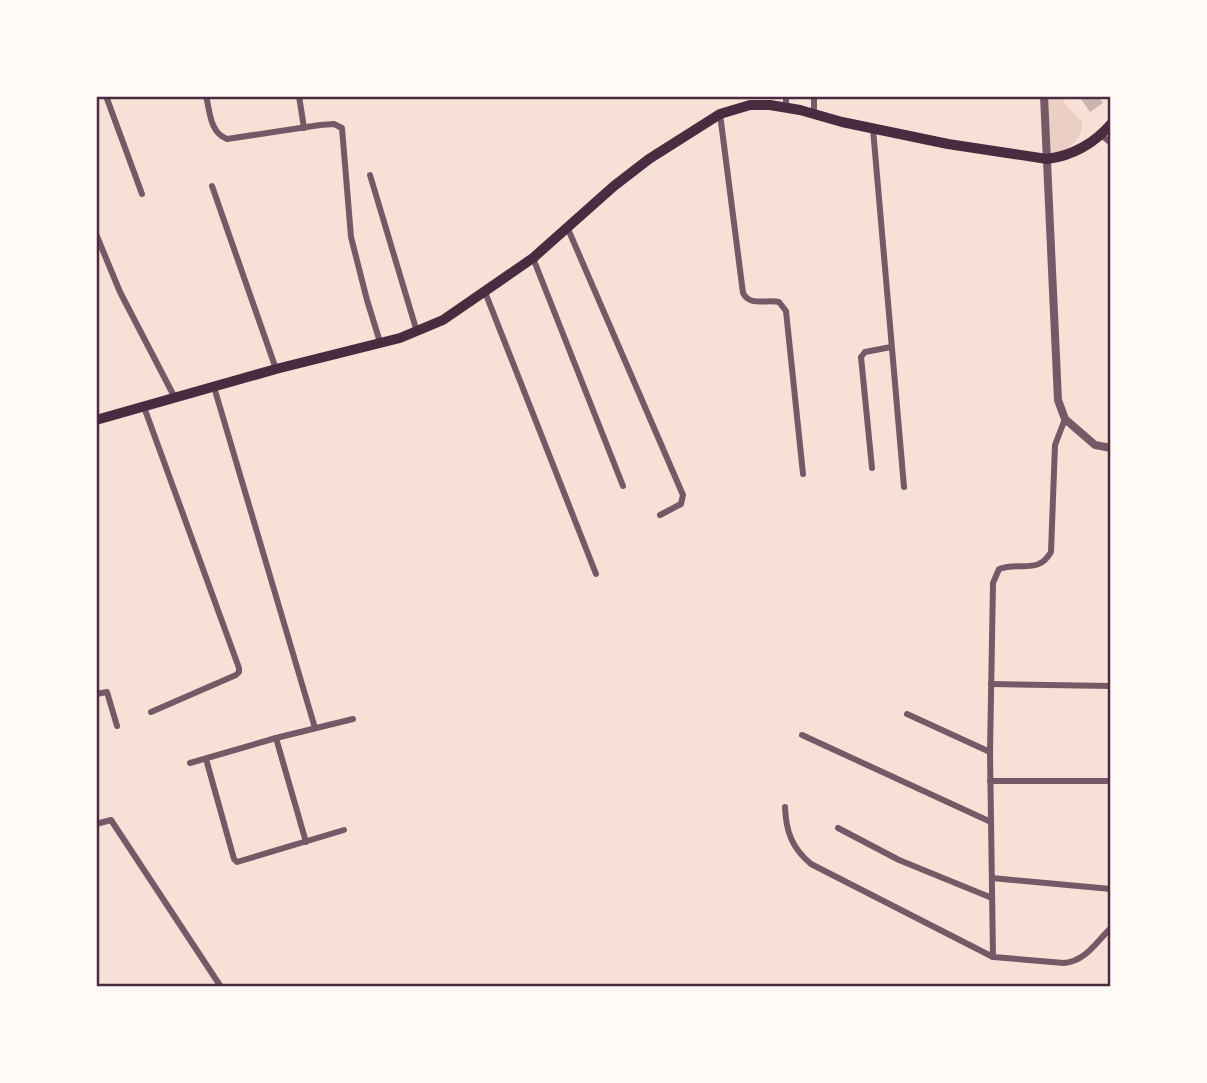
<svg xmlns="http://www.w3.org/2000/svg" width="1207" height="1083" viewBox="0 0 1207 1083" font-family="'Titillium Web',sans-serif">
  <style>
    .green { fill: #ebcfc5 }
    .building { fill: #ccb4b1 }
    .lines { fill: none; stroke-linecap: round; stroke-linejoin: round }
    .minor { stroke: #755966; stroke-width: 6 }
    .tertiary { stroke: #755966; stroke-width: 8 }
    .primary { stroke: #4a2c40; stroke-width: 10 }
    .neatline { fill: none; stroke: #4a2c40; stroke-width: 2.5 }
  </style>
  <rect width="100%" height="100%" fill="#f7e1d7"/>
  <path class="green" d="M 1045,96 L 1060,96 L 1069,109 L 1082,121 C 1084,141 1066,151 1049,157 Z"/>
  <path class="building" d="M 1079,96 L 1098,96 L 1103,103 L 1090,112 Z"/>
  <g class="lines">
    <g class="minor">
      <path d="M 106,96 L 142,194"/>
      <path d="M 206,96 C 210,112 210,133 227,139 L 320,125 L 334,124 L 342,128 L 351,237 L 367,300 L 380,342"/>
      <path d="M 299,96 L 304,128"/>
      <path d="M 786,107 L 786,96"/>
      <path d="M 720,114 L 743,293 C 750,307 766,299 779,302 L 786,311 L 803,474"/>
      <path d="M 814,114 L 814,96"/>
      <path d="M 873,129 L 904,487"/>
      <path d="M 1101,135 L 1111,143"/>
      <path d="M 370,175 L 417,332"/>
      <path d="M 212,186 L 276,369"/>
      <path d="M 568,229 L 683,495 L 681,504 L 660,515"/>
      <path d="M 96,234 L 120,292 L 175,398"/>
      <path d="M 533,258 L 623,486"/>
      <path d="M 485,292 L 596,574"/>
      <path d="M 214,387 L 315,728"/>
      <path d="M 144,407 L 239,668 L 239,672 L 236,675 L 151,712"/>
      <path d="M 872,468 L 861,357 L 865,352 L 891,347"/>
      <path d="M 991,684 L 1111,686"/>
      <path d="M 96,694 L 107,692 L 117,726"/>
      <path d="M 907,714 L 990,752"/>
      <path d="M 802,735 L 991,822"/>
      <path d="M 276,738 L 306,842"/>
      <path d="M 206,759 L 234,859 L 237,862 L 344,830"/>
      <path d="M 190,763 L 276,738 L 353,719"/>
      <path d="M 990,781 L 1111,781"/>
      <path d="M 785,807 C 786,832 792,848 811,864 L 993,957 L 1064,963 C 1086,961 1096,942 1111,928"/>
      <path d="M 96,824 L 111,820 L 221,987"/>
      <path d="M 838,828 L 899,860 L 992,898"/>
      <path d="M 992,878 L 1111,889"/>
      <path d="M 993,957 L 990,752 L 993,583 L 999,569 C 1020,561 1038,575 1051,552 L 1055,445 L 1065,419"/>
    </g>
    <path class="tertiary" d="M 1044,96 L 1058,400 L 1065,419 L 1095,445 L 1111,448"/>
    <path class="primary" d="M 96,420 L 276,369 L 400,338 L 443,320 L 533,258 L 614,186 L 649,159 L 720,114 L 750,105 L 770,105 L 800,110 L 842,122 L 948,144 L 1047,159 C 1072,156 1095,143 1111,124"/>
  </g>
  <rect width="1207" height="1083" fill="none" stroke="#fffaf5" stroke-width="196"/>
  <rect x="98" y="98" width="1011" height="887" class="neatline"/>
</svg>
